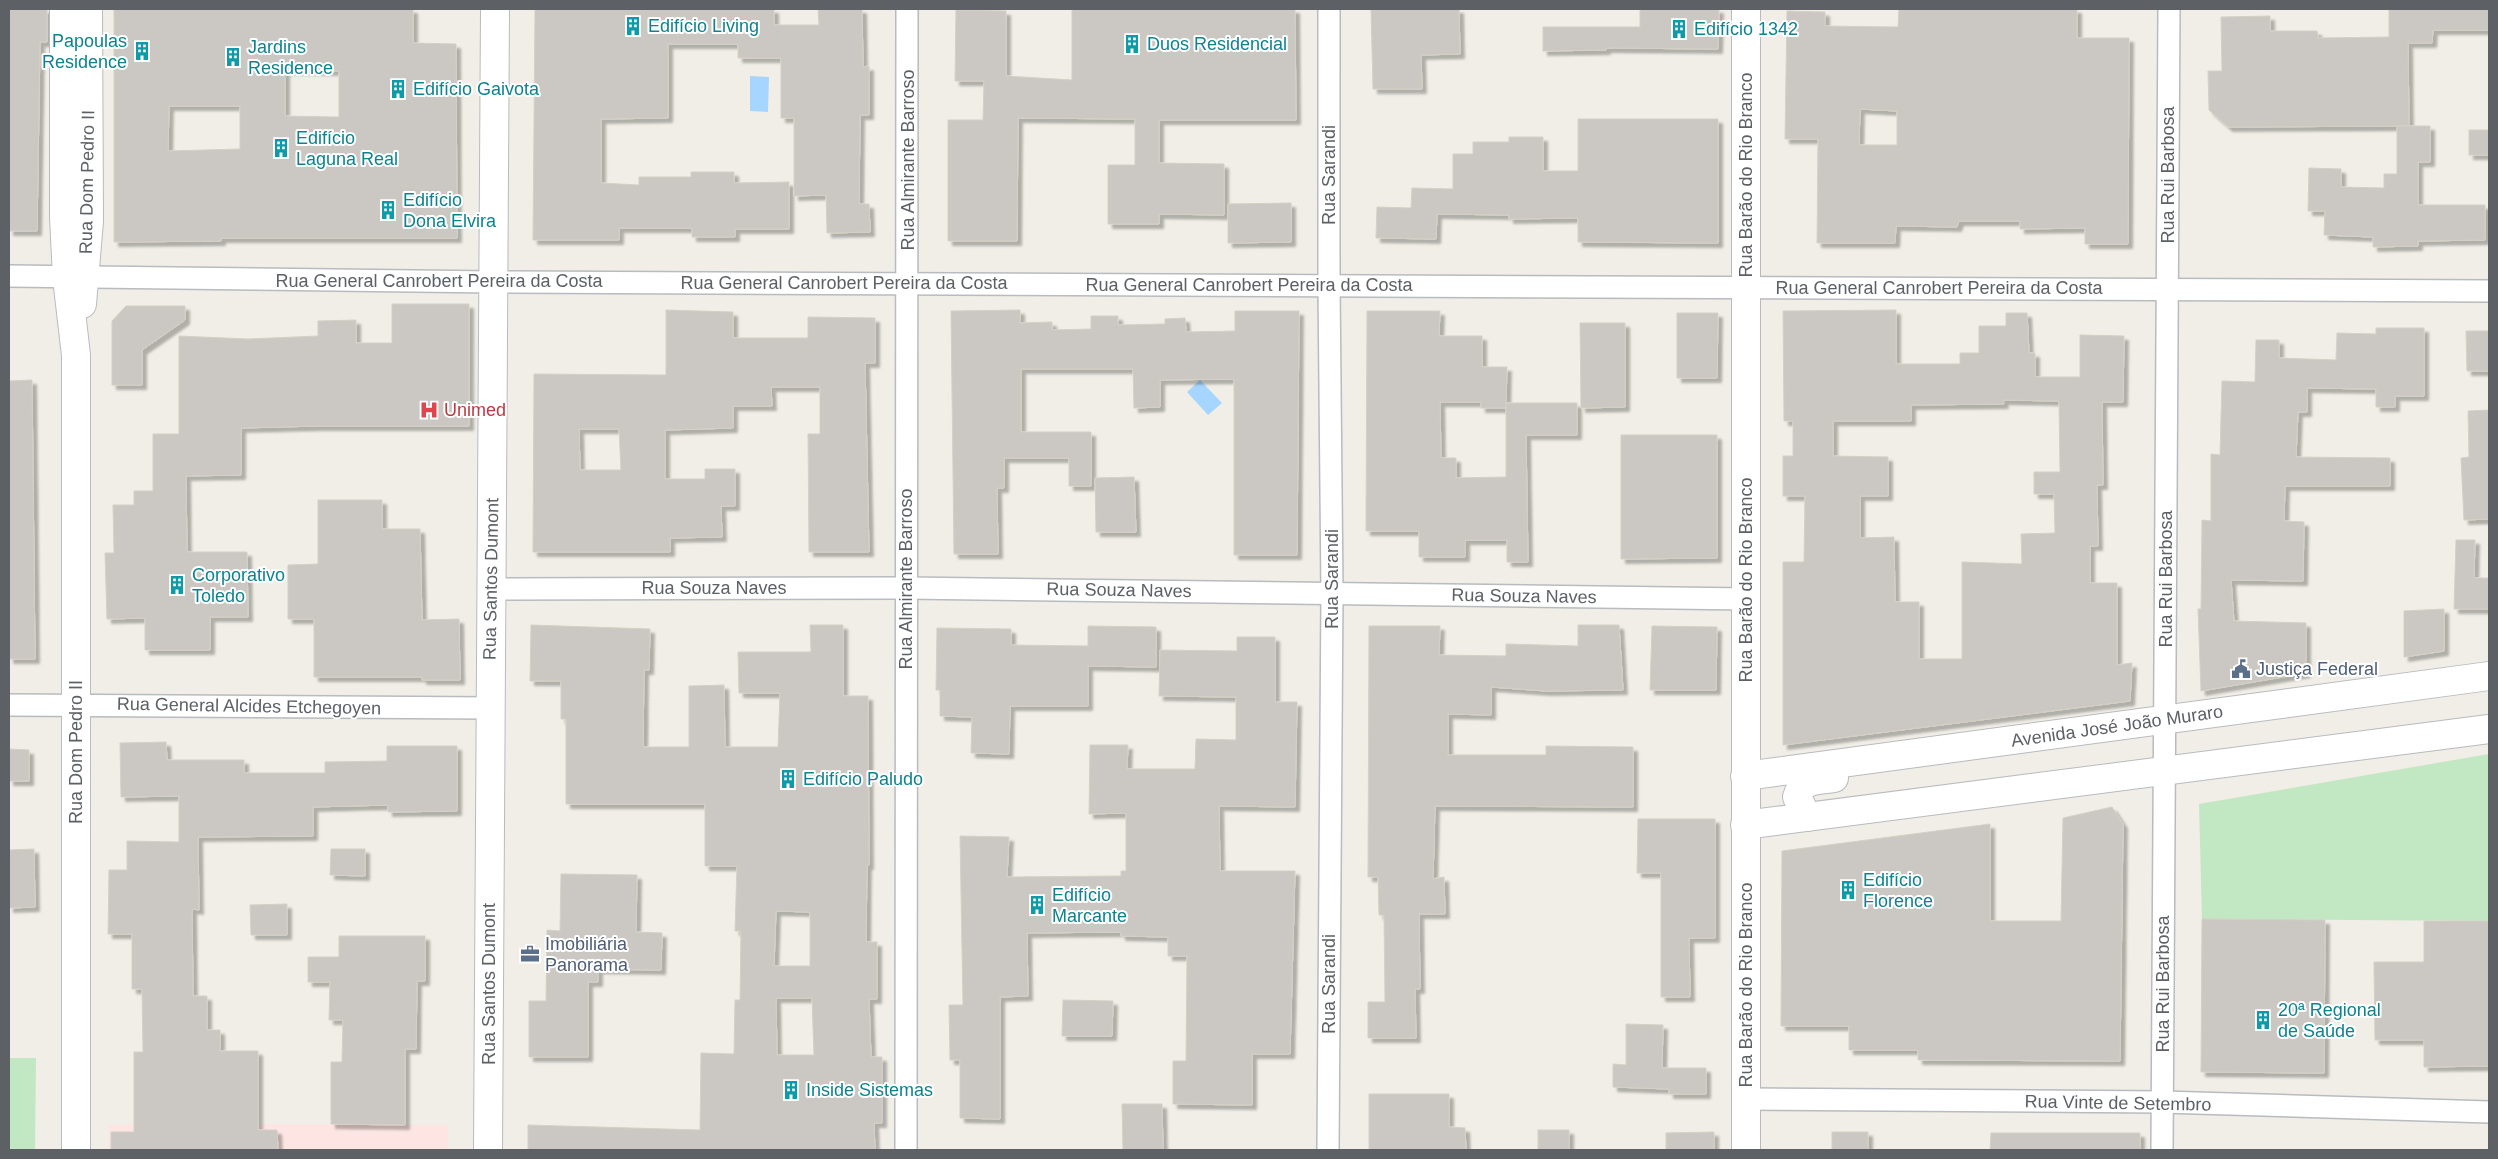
<svg xmlns="http://www.w3.org/2000/svg" width="2498" height="1159" viewBox="0 0 2498 1159" font-family="Arial,sans-serif">
  <style>
    .medical { fill: #fce5e2 }
    .green { fill: #c2e7c3 }
    .water { fill: #a6d6ff }
    .building { fill: #cbc8c3; stroke: #d5d0c4; fill-rule: evenodd; filter: url(#shadow) }
    .lines { fill: none; stroke-linecap: round; stroke-linejoin: round }
    .minor-casing { stroke: #b8bbbf; stroke-width: 24 }
    .tertiary-casing { stroke: #b8bbbf; stroke-width: 30 }
    .minor { stroke: #fff; stroke-width: 21 }
    .tertiary { stroke: #fff; stroke-width: 28 }
    .labels { text-anchor: middle; dominant-baseline: central; stroke-width: 4; stroke-linejoin: round; paint-order: stroke }
    .culture-label { font-size: 18px; fill: #0d838f; stroke: #fff; text-anchor: start }
    .street-label { font-size: 18px; fill: #5d6166; stroke: #fff }
    .health-label { font-size: 18px; fill: #be3a42; stroke: #fff; text-anchor: start }
    .service-label { font-size: 18px; fill: #4e5e75; stroke: #fff; text-anchor: start }
  </style>
  <defs>
    <filter id="shadow"><feDropShadow dx="4.5" dy="4.5" stdDeviation="1" flood-color="#0004"/></filter>
  </defs>
  <rect width="100%" height="100%" fill="#f0eee6"/>
  <path class="medical" d="M 331,1124 L 448,1125 L 448,1150 L 109,1150 L 109,1125 Z"/>
  <g class="green">
    <path d="M 2489,754 L 2489,921 L 2202,919 L 2199,804 Z"/>
    <path d="M 9,1058 L 36,1058 L 35,1150 L 9,1150 Z"/>
  </g>
  <g class="water">
    <path d="M 750,76 L 769,77 L 768,112 L 750,111 Z"/>
    <path d="M 1200,380 L 1222,403 L 1208,415 L 1187,392 Z"/>
  </g>
  <g class="building">
    <path d="M 9,9 L 47,9 L 47,42 L 40,42 L 37,231 L 9,231 Z"/>
    <path d="M 114,9 L 413,9 L 413,43 L 456,44 L 457,238 L 221,238 L 221,241 L 114,242 ZM 285,70 L 339,71 L 339,117 L 285,116 ZM 169,106 L 240,106 L 240,149 L 168,151 Z"/>
    <path d="M 535,9 L 774,9 L 774,25 L 819,25 L 818,9 L 862,9 L 863,67 L 869,66 L 869,115 L 860,115 L 859,204 L 869,204 L 870,232 L 827,233 L 826,195 L 794,196 L 794,118 L 781,118 L 781,58 L 738,58 L 738,44 L 668,44 L 668,118 L 601,119 L 601,183 L 639,185 L 639,177 L 691,177 L 691,172 L 734,172 L 734,183 L 789,182 L 789,229 L 735,229 L 735,237 L 692,237 L 692,228 L 619,228 L 619,240 L 533,240 Z"/>
    <path d="M 1072,9 L 1295,9 L 1296,120 L 1159,120 L 1159,163 L 1224,164 L 1224,215 L 1159,214 L 1159,224 L 1108,224 L 1108,165 L 1135,165 L 1135,119 L 1018,118 L 1017,241 L 948,241 L 948,120 L 983,120 L 984,81 L 955,81 L 956,10 L 1006,11 L 1006,76 L 1072,80 Z"/>
    <path d="M 1371,9 L 1459,9 L 1460,54 L 1421,55 L 1422,89 L 1373,89 Z"/>
    <path d="M 1640,9 L 1719,9 L 1718,49 L 1606,48 L 1606,50 L 1543,51 L 1543,27 L 1640,27 Z"/>
    <path d="M 1899,9 L 2077,9 L 2077,38 L 2129,38 L 2128,244 L 2085,244 L 2085,228 L 2020,229 L 2020,221 L 1959,221 L 1957,227 L 1896,226 L 1895,243 L 1817,243 L 1818,139 L 1785,139 L 1787,11 L 1825,12 L 1825,26 L 1898,27 ZM 1860,109 L 1897,111 L 1897,145 L 1859,145 Z"/>
    <path d="M 2389,9 L 2489,9 L 2489,30 L 2433,30 L 2432,43 L 2408,43 L 2409,126 L 2228,127 L 2209,110 L 2208,71 L 2222,71 L 2221,17 L 2270,16 L 2270,31 L 2317,31 L 2318,38 L 2389,37 Z"/>
    <path d="M 1578,119 L 1718,119 L 1718,243 L 1578,242 L 1578,218 L 1509,219 L 1509,215 L 1437,214 L 1436,239 L 1376,238 L 1377,207 L 1411,208 L 1412,188 L 1453,189 L 1453,154 L 1473,154 L 1473,142 L 1509,142 L 1509,137 L 1543,137 L 1543,171 L 1578,171 Z"/>
    <path d="M 2397,126 L 2430,126 L 2430,162 L 2418,162 L 2418,205 L 2485,205 L 2485,240 L 2418,241 L 2418,246 L 2373,247 L 2373,237 L 2324,235 L 2325,211 L 2308,211 L 2309,168 L 2341,169 L 2341,187 L 2384,188 L 2384,174 L 2397,174 Z"/>
    <rect x="2469" y="130" width="20" height="25"/>
    <path d="M 1291,203 L 1291,242 L 1228,243 L 1228,204 Z"/>
    <path d="M 392,304 L 469,304 L 469,426 L 318,426 L 241,428 L 241,475 L 186,476 L 187,552 L 247,552 L 248,617 L 210,617 L 210,650 L 145,650 L 145,618 L 107,619 L 105,553 L 114,553 L 113,505 L 134,505 L 134,491 L 153,491 L 153,434 L 179,434 L 179,336 L 248,339 L 318,336 L 318,321 L 356,320 L 356,343 L 392,343 Z"/>
    <path d="M 126,306 L 185,306 L 185,320 L 142,350 L 142,385 L 112,385 L 112,321 Z"/>
    <path d="M 666,310 L 733,312 L 733,338 L 808,338 L 808,317 L 875,318 L 875,363 L 865,363 L 869,552 L 809,552 L 808,434 L 820,434 L 820,387 L 771,387 L 772,406 L 733,406 L 733,428 L 665,430 L 665,479 L 705,479 L 705,469 L 735,469 L 735,506 L 721,506 L 722,537 L 670,538 L 670,552 L 533,552 L 534,374 L 666,375 ZM 579,429 L 619,429 L 621,470 L 580,470 Z"/>
    <path d="M 1020,310 L 1020,323 L 1052,322 L 1052,330 L 1091,329 L 1091,316 L 1118,316 L 1118,325 L 1165,324 L 1165,319 L 1185,318 L 1186,332 L 1235,331 L 1235,311 L 1299,311 L 1297,555 L 1234,555 L 1234,379 L 1160,380 L 1160,407 L 1134,408 L 1133,369 L 1021,369 L 1021,432 L 1091,432 L 1091,486 L 1069,486 L 1069,458 L 1004,458 L 1004,488 L 997,488 L 998,554 L 954,554 L 951,311 Z"/>
    <path d="M 1896,310 L 1896,364 L 1960,364 L 1960,353 L 1979,353 L 1979,326 L 2006,326 L 2006,313 L 2027,313 L 2029,353 L 2035,353 L 2035,377 L 2080,377 L 2080,335 L 2124,336 L 2123,402 L 2102,402 L 2103,485 L 2097,485 L 2098,546 L 2090,546 L 2090,583 L 2117,583 L 2117,665 L 2132,663 L 2130,701 L 1783,745 L 1783,562 L 1804,562 L 1805,496 L 1783,496 L 1783,456 L 1793,456 L 1793,421 L 1784,421 L 1783,311 ZM 2003,400 L 2059,401 L 2060,472 L 2034,472 L 2034,494 L 2054,494 L 2055,533 L 2021,534 L 2022,564 L 1962,562 L 1962,659 L 1919,659 L 1919,602 L 1895,602 L 1894,537 L 1860,538 L 1860,496 L 1888,496 L 1888,457 L 1833,456 L 1833,421 L 1911,421 L 1911,405 L 2004,404 Z"/>
    <path d="M 1367,311 L 1440,311 L 1439,336 L 1482,336 L 1482,367 L 1507,367 L 1506,403 L 1577,403 L 1577,435 L 1526,435 L 1528,562 L 1507,562 L 1507,540 L 1465,540 L 1465,557 L 1419,557 L 1419,531 L 1366,531 ZM 1440,402 L 1481,402 L 1481,408 L 1506,408 L 1506,403 L 1506,477 L 1456,478 L 1456,458 L 1441,458 Z"/>
    <path d="M 1677,313 L 1718,313 L 1717,378 L 1677,378 Z"/>
    <path d="M 1580,323 L 1625,323 L 1625,407 L 1581,408 Z"/>
    <path d="M 2376,328 L 2424,328 L 2424,396 L 2395,396 L 2395,407 L 2376,407 L 2376,389 L 2307,388 L 2307,412 L 2298,412 L 2296,457 L 2390,458 L 2390,486 L 2285,486 L 2284,521 L 2304,522 L 2303,581 L 2231,580 L 2234,621 L 2306,623 L 2306,673 L 2201,691 L 2198,609 L 2201,609 L 2202,520 L 2211,521 L 2211,454 L 2220,455 L 2222,381 L 2255,382 L 2256,340 L 2279,340 L 2279,358 L 2336,360 L 2337,333 L 2376,334 Z"/>
    <path d="M 2466,331 L 2489,331 L 2489,371 L 2467,371 Z"/>
    <path d="M 32,380 L 35,659 L 9,659 L 9,381 Z"/>
    <path d="M 2489,410 L 2489,519 L 2464,520 L 2461,458 L 2469,457 L 2468,411 Z"/>
    <path d="M 1621,435 L 1717,435 L 1717,558 L 1621,559 Z"/>
    <path d="M 1134,477 L 1136,532 L 1096,532 L 1095,478 Z"/>
    <path d="M 318,500 L 382,500 L 382,529 L 420,529 L 422,620 L 459,619 L 460,680 L 422,680 L 422,677 L 314,677 L 314,619 L 288,619 L 288,565 L 318,564 Z"/>
    <path d="M 2456,540 L 2475,540 L 2474,578 L 2489,578 L 2489,609 L 2454,609 Z"/>
    <path d="M 2444,609 L 2444,651 L 2404,657 L 2404,611 Z"/>
    <path d="M 531,625 L 650,629 L 649,670 L 644,670 L 643,747 L 689,747 L 689,686 L 724,685 L 725,747 L 778,747 L 780,693 L 739,693 L 738,652 L 811,652 L 810,625 L 843,625 L 843,696 L 868,696 L 869,865 L 867,865 L 866,942 L 877,942 L 877,999 L 869,999 L 871,1057 L 882,1057 L 882,1123 L 874,1123 L 875,1150 L 528,1150 L 528,1125 L 700,1130 L 701,1053 L 734,1054 L 735,1000 L 740,1000 L 741,931 L 735,931 L 737,866 L 705,866 L 705,804 L 566,804 L 566,719 L 561,719 L 561,681 L 530,681 ZM 776,911 L 810,912 L 810,966 L 774,966 ZM 776,998 L 812,998 L 814,1055 L 777,1055 Z"/>
    <path d="M 1578,625 L 1619,625 L 1623,690 L 1546,691 L 1491,687 L 1491,715 L 1448,714 L 1448,755 L 1546,755 L 1546,746 L 1633,747 L 1633,807 L 1435,806 L 1433,879 L 1444,877 L 1445,914 L 1419,914 L 1420,989 L 1415,989 L 1416,1038 L 1368,1038 L 1368,1002 L 1385,1002 L 1384,915 L 1379,915 L 1378,877 L 1368,877 L 1369,626 L 1440,626 L 1439,655 L 1506,656 L 1506,644 L 1578,646 Z"/>
    <path d="M 1088,626 L 1156,627 L 1156,667 L 1088,666 L 1088,706 L 1010,706 L 1009,754 L 971,753 L 972,717 L 940,716 L 940,690 L 936,690 L 937,628 L 1011,629 L 1011,645 L 1088,646 Z"/>
    <path d="M 1652,626 L 1717,627 L 1716,690 L 1650,690 Z"/>
    <path d="M 1237,637 L 1275,637 L 1275,702 L 1297,702 L 1295,807 L 1219,806 L 1220,871 L 1295,871 L 1290,1054 L 1252,1054 L 1252,1105 L 1173,1104 L 1173,1061 L 1186,1061 L 1187,956 L 1168,956 L 1168,937 L 1121,936 L 1121,932 L 1027,933 L 1028,996 L 1000,997 L 1000,1119 L 960,1118 L 960,1060 L 950,1060 L 949,1005 L 963,1005 L 960,836 L 1009,837 L 1007,877 L 1121,876 L 1121,871 L 1126,871 L 1126,813 L 1089,814 L 1090,745 L 1128,745 L 1127,769 L 1195,769 L 1196,739 L 1236,740 L 1236,697 L 1159,696 L 1160,650 L 1237,651 Z"/>
    <path d="M 166,742 L 167,760 L 244,760 L 244,773 L 325,773 L 325,762 L 387,761 L 387,746 L 457,746 L 457,811 L 388,812 L 388,805 L 313,807 L 313,836 L 198,837 L 199,910 L 192,909 L 193,996 L 207,996 L 207,1030 L 220,1030 L 220,1051 L 258,1051 L 258,1130 L 277,1130 L 278,1150 L 111,1150 L 111,1132 L 134,1132 L 134,1052 L 143,1052 L 142,989 L 132,989 L 132,934 L 108,934 L 109,870 L 127,870 L 127,841 L 179,842 L 179,796 L 121,797 L 120,743 Z"/>
    <path d="M 9,749 L 29,750 L 29,781 L 9,781 Z"/>
    <path d="M 2112,807 L 2123,824 L 2120,1061 L 1918,1060 L 1918,1050 L 1849,1050 L 1849,1026 L 1781,1026 L 1782,851 L 1990,824 L 1990,921 L 2061,921 L 2063,818 Z"/>
    <path d="M 1638,819 L 1715,819 L 1715,938 L 1689,938 L 1690,997 L 1661,997 L 1661,873 L 1637,873 Z"/>
    <path d="M 34,849 L 35,907 L 9,908 L 9,850 Z"/>
    <path d="M 331,849 L 365,849 L 365,876 L 330,875 Z"/>
    <path d="M 561,874 L 637,875 L 636,932 L 662,933 L 661,970 L 598,969 L 598,982 L 588,982 L 588,1057 L 529,1057 L 529,1001 L 546,1001 L 547,930 L 560,931 Z"/>
    <path d="M 287,904 L 287,935 L 251,935 L 250,905 Z"/>
    <path d="M 2202,919 L 2325,920 L 2324,1073 L 2201,1072 Z"/>
    <path d="M 2424,921 L 2489,921 L 2489,1066 L 2424,1067 L 2424,1040 L 2375,1040 L 2374,962 L 2424,962 Z"/>
    <path d="M 339,936 L 425,936 L 425,981 L 417,981 L 416,1049 L 405,1049 L 405,1125 L 331,1124 L 331,1062 L 342,1062 L 343,1020 L 329,1020 L 330,982 L 308,982 L 308,957 L 339,957 Z"/>
    <path d="M 1063,1000 L 1113,1001 L 1112,1036 L 1062,1036 Z"/>
    <path d="M 1626,1024 L 1663,1025 L 1662,1068 L 1706,1068 L 1706,1094 L 1669,1094 L 1669,1089 L 1613,1087 L 1613,1064 L 1626,1065 Z"/>
    <path d="M 1369,1094 L 1449,1094 L 1449,1127 L 1465,1128 L 1466,1150 L 1369,1150 Z"/>
    <path d="M 1122,1104 L 1162,1104 L 1163,1150 L 1123,1150 Z"/>
    <rect x="1538" y="1130" width="31" height="20"/>
    <path d="M 1714,1132 L 1714,1150 L 1666,1150 L 1666,1133 Z"/>
    <rect x="1832" y="1132" width="36" height="18"/>
    <path d="M 1991,1133 L 2140,1133 L 2140,1150 L 1990,1150 Z"/>
  </g>
  <g class="lines">
    <g class="minor-casing">
      <g id="minor">
        <path d="M 9,276 L 494,282 L 2489,291"/>
        <path d="M 491,589 L 906,588 L 1746,599"/>
        <path d="M 9,705 L 490,708"/>
        <path d="M 1746,1099 L 2163,1102 L 2489,1112"/>
        <path d="M 906,1150 L 907,9"/>
        <path d="M 1328,1150 L 1332,593 L 1329,285 L 1329,9"/>
        <path d="M 2162,1150 L 2169,9"/>
      </g>
    </g>
    <g class="tertiary-casing">
      <g id="tertiary">
        <path d="M 64,9 L 64,217 L 67,278 L 76,355 L 76,1150"/>
        <path d="M 82,304 L 89,221 L 88,9"/>
        <path d="M 1745,776 L 2489,676"/>
        <path d="M 1807,817 L 1797,797 C 1802,778 1818,781 1834,778"/>
        <path d="M 1745,825 L 2489,729"/>
        <path d="M 488,1150 L 495,9"/>
        <path d="M 1746,1150 L 1746,9"/>
      </g>
    </g>
    <use href="#minor" class="minor"/>
    <use href="#tertiary" class="tertiary"/>
  </g>
  <defs>
    <g id="building-bare" transform="scale(1.5)"><path d="M-4-6H4V6H1V3H-1V6H-4ZM-2.5-4.3h1.7v1.8h-1.7ZM.8-4.3h1.7v1.8H.8ZM-2.5-1h1.7V.8h-1.7ZM.8-1h1.7V.8H.8Z" fill="#0f9aa8" stroke="#fff" stroke-width="2.5" paint-order="stroke"/></g>
    <g id="hospital-bare" transform="scale(1.5)"><path d="M-5-5h3v3.5h4V-5h3V5h-3V1.5h-4V5h-3Z" fill="#e0444e" stroke="#fff" stroke-width="2.5" paint-order="stroke"/></g>
    <g id="civic-bare" transform="scale(1.5)"><path d="M-.6-6.5H3V-4.5H.6V-3L4-1V1h2V6H-6V1h2V-1L-.6-3ZM-1.2 2.5V6h2.4V2.5Z" fill="#5c6f8a" stroke="#fff" stroke-width="2.5" paint-order="stroke"/></g>
    <g id="office-bare" transform="scale(1.5)"><path d="M-6-3h4V-5.5h4V-3h4V5H-6ZM-1-4.5V-3h2v-1.5ZM-6 0V1H6V0Z" fill="#5c6f8a" stroke="#fff" stroke-width="2.5" paint-order="stroke"/></g>
  </defs>
  <g fill-rule="evenodd">
    <use href="#building-bare" x="633" y="26"/>
    <use href="#building-bare" x="1679" y="29"/>
    <use href="#building-bare" x="1132" y="44"/>
    <use href="#building-bare" x="142" y="51"/>
    <use href="#building-bare" x="233" y="57"/>
    <use href="#building-bare" x="398" y="89"/>
    <use href="#building-bare" x="281" y="148"/>
    <use href="#building-bare" x="388" y="210"/>
    <use href="#hospital-bare" x="429" y="410"/>
    <use href="#building-bare" x="177" y="585"/>
    <use href="#civic-bare" x="2241" y="669"/>
    <use href="#building-bare" x="788" y="779"/>
    <use href="#building-bare" x="1848" y="890"/>
    <use href="#building-bare" x="1037" y="905"/>
    <use href="#office-bare" x="530" y="954"/>
    <use href="#building-bare" x="2263" y="1020"/>
    <use href="#building-bare" x="791" y="1090"/>
  </g>
  <g class="labels">
    <g class="culture-label">
      <text x="648" y="26">Edifício Living</text>
      <text x="1694" y="29">Edifício 1342</text>
      <text x="127" y="41" text-anchor="end">Papoulas<tspan x="127" dy="21">Residence</tspan></text>
      <text x="1147" y="44">Duos Residencial</text>
      <text x="248" y="47">Jardins<tspan x="248" dy="21">Residence</tspan></text>
      <text x="413" y="89">Edifício Gaivota</text>
      <text x="296" y="138">Edifício<tspan x="296" dy="21">Laguna Real</tspan></text>
      <text x="403" y="200">Edifício<tspan x="403" dy="21">Dona Elvira</tspan></text>
      <text x="192" y="575">Corporativo<tspan x="192" dy="21">Toledo</tspan></text>
      <text x="803" y="779">Edifício Paludo</text>
      <text x="1863" y="880">Edifício<tspan x="1863" dy="21">Florence</tspan></text>
      <text x="1052" y="895">Edifício<tspan x="1052" dy="21">Marcante</tspan></text>
      <text x="2278" y="1010">20ª Regional<tspan x="2278" dy="21">de Saúde</tspan></text>
      <text x="806" y="1090">Inside Sistemas</text>
    </g>
    <g class="street-label">
      <text transform="translate(908 160) rotate(-90)">Rua Almirante Barroso</text>
      <text transform="translate(1329 175) rotate(-90)">Rua Sarandi</text>
      <text transform="translate(1746 175) rotate(-90)">Rua Barão do Rio Branco</text>
      <text transform="translate(2168 175) rotate(-90)">Rua Rui Barbosa</text>
      <text transform="translate(87 182) rotate(-89)">Rua Dom Pedro II</text>
      <text x="439" y="281">Rua General Canrobert Pereira da Costa</text>
      <text x="844" y="283">Rua General Canrobert Pereira da Costa</text>
      <text x="1249" y="285">Rua General Canrobert Pereira da Costa</text>
      <text x="1939" y="288">Rua General Canrobert Pereira da Costa</text>
      <text transform="translate(491 579) rotate(-89)">Rua Santos Dumont</text>
      <text transform="translate(906 579) rotate(-90)">Rua Almirante Barroso</text>
      <text transform="translate(1332 579) rotate(-90)">Rua Sarandi</text>
      <text transform="translate(2166 579) rotate(-90)">Rua Rui Barbosa</text>
      <text transform="translate(1746 580) rotate(-90)">Rua Barão do Rio Branco</text>
      <text x="714" y="588">Rua Souza Naves</text>
      <text transform="translate(1119 590) rotate(1)">Rua Souza Naves</text>
      <text transform="translate(1524 596) rotate(1)">Rua Souza Naves</text>
      <text transform="translate(249 706) rotate(1)">Rua General Alcides Etchegoyen</text>
      <text transform="translate(2117 726) rotate(-8)">Avenida José João Muraro</text>
      <text transform="translate(76 752) rotate(-90)">Rua Dom Pedro II</text>
      <text transform="translate(489 984) rotate(-90)">Rua Santos Dumont</text>
      <text transform="translate(1329 984) rotate(-90)">Rua Sarandi</text>
      <text transform="translate(2163 984) rotate(-90)">Rua Rui Barbosa</text>
      <text transform="translate(1746 985) rotate(-90)">Rua Barão do Rio Branco</text>
      <text transform="translate(2118 1103) rotate(1)">Rua Vinte de Setembro</text>
    </g>
    <g class="health-label">
      <text x="444" y="410">Unimed</text>
    </g>
    <g class="service-label">
      <text x="2256" y="669">Justiça Federal</text>
      <text x="545" y="944">Imobiliária<tspan x="545" dy="21">Panorama</tspan></text>
    </g>
  </g>
  <rect width="2498" height="1159" fill="none" stroke="#5d6166" stroke-width="20"/>
</svg>
